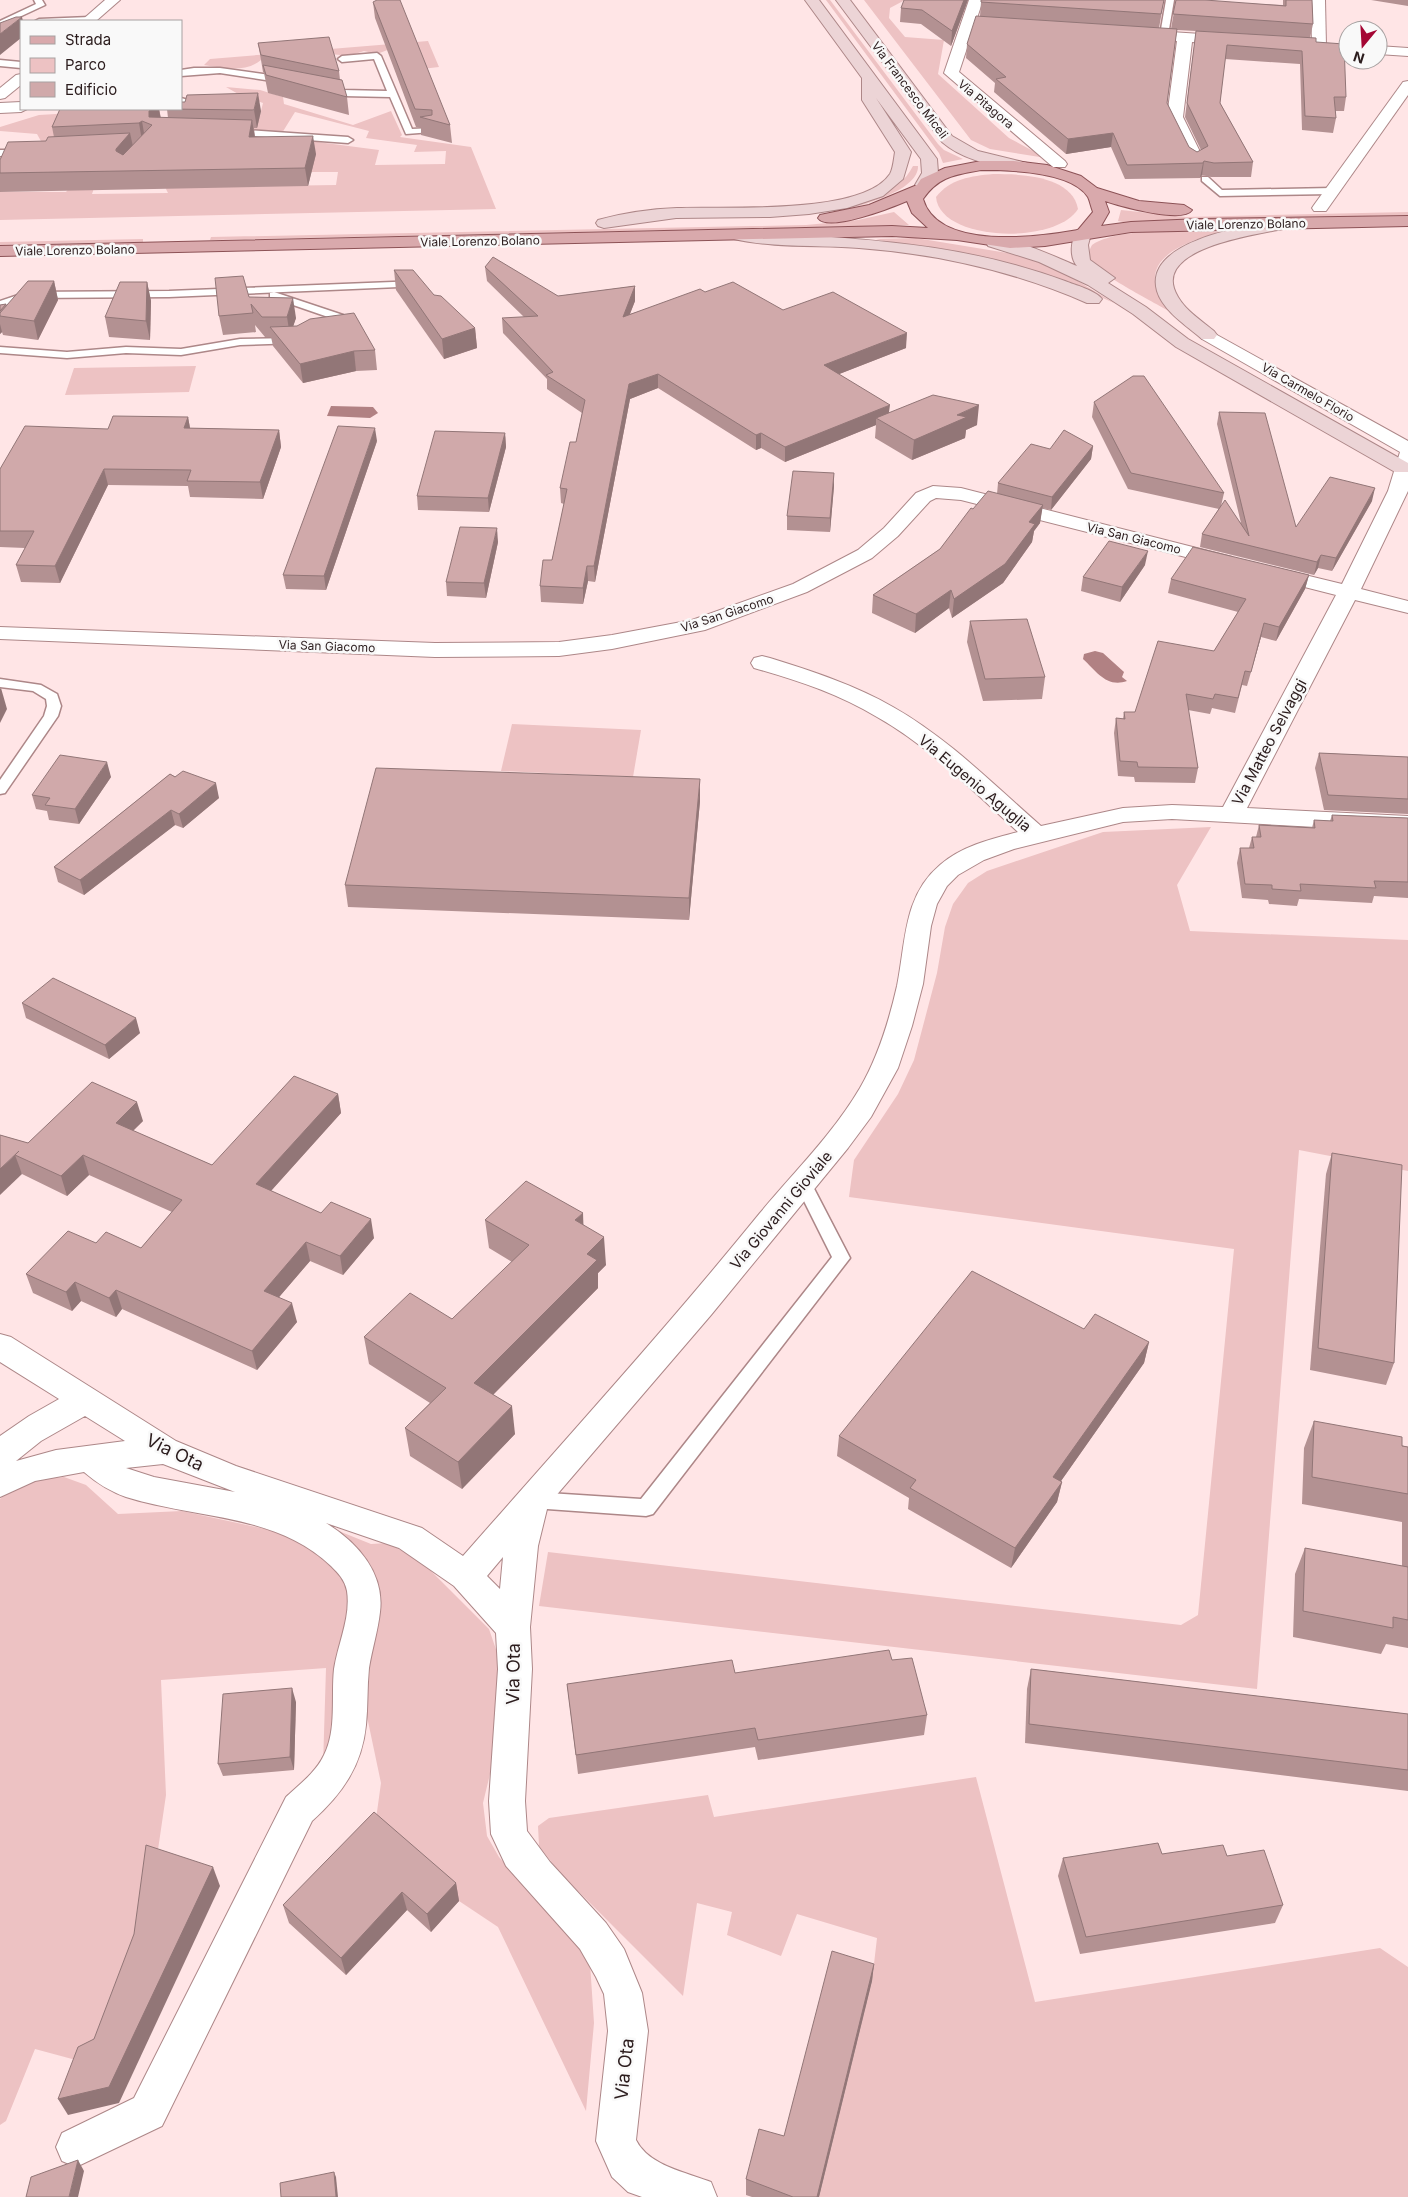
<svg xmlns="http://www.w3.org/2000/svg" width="1408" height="2197" viewBox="0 0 1408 2197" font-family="Inter,sans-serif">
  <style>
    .green { fill: #edc2c3 }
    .water { fill: #b18183 }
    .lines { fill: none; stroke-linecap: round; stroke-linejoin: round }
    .service-casing { stroke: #ad8788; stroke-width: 3 }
    .minor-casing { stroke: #ad8788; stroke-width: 2 }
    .secondary-casing { stroke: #ad8788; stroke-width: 2 }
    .primary-casing { stroke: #8c5256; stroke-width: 2 }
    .service { fill: #fff; fill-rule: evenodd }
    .minor { fill: #fff; fill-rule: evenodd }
    .secondary { fill: #ecd4d6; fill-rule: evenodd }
    .primary { fill: #d9a9ac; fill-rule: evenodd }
    .wall { fill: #b39192; fill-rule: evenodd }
    .shaded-wall { fill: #927677 }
    .building { fill: #d0a9aa; stroke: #927677 }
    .labels { text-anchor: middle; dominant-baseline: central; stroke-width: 5; stroke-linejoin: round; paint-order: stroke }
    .far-street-label { font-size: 12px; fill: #2b1c1d; stroke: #f9f9f9 }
    .street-label { font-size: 15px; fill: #2b1c1d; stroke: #f9f9f9 }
    .near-street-label { font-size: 18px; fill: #2b1c1d; stroke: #f9f9f9 }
  </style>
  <rect width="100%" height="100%" fill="#ffe5e6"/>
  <g class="green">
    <path d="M 826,0 L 830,0 L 938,144 L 944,150 L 963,159 L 943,163 L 939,153 Z"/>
    <path d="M 864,0 L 905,0 L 890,8 L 889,18 L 905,37 L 944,40 L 938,74 L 1009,138 L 1046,158 L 990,149 L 971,140 Z"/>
    <path d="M 428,41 L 439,67 L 422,69 L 390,49 L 377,54 L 364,51 L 349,56 L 331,54 L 261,60 C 245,73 223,68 204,65 L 210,59 Z"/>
    <path d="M 226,87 L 260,90 L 283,97 L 284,104 L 353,125 L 391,111 L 402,135 L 400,137 L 471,147 L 496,209 L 0,220 L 0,192 L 66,192 L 73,184 L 98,176 L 92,194 L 168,193 L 166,189 L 171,171 L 209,187 L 336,185 L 338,172 L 311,172 L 315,154 L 302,140 L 379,150 L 375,165 L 445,164 L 446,151 L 414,152 L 417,145 L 366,138 L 369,131 L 295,112 L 282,133 L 253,129 L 250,124 L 258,123 L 263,103 L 240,95 Z"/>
    <path d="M 73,113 L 61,135 L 42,143 L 37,134 L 0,131 L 0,127 L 39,115 Z"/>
    <path d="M 913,166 L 918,166 C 919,192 854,208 834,212 L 832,210 C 862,201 898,196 913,166 Z"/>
    <path d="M 993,174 C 1019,174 1072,175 1078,209 C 1056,245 940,242 936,197 C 950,179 971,176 993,174 Z"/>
    <path d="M 1121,210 L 1186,217 L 1408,212 L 1408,215 L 1123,222 L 1118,221 Z"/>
    <path d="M 894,212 L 909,225 L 210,240 L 211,237 L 806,225 L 858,220 Z"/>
    <path d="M 1218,232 C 1211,236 1203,237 1195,240 C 1157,255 1141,275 1169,311 C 1155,303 1095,272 1090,260 C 1088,255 1089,250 1092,245 C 1119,227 1184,232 1218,232 Z"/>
    <path d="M 916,238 L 1025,256 L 1058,269 L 1114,303 L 1096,295 L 876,239 Z"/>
    <path d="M 143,239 L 143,242 L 0,245 L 0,242 Z"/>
    <path d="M 196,366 L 189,392 L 65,395 L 74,368 Z"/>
    <path d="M 512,724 L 641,730 L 633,777 L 501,771 Z"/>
    <path d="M 1211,827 L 1177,885 L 1190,931 L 1408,940 L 1408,1171 L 1299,1150 L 1257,1689 L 539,1606 L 548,1552 L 1181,1625 L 1198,1615 L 1234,1249 L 849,1197 L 854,1160 L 898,1094 L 914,1060 L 937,973 L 945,927 L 953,904 L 968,883 L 987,871 L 1103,832 Z"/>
    <path d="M 64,1477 L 86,1485 L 118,1514 L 182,1511 L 256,1527 L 301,1537 L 340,1566 L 351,1602 L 333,1727 L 323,1766 L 326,1668 L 161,1680 L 166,1795 L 143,1952 L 87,2063 L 35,2049 L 6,2121 L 0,2125 L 0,1499 C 18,1481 39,1479 64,1477 Z"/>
    <path d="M 279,1507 L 371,1544 L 388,1543 L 422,1562 L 489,1629 L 502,1667 L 496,1749 L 483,1803 L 487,1836 L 499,1857 L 520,1882 L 566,1927 L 590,1963 L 594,2023 L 586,2111 L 498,1927 L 459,1901 L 376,1819 L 381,1783 L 365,1707 L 375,1588 Z"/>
    <path d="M 976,1777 L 1035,2002 L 1380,1948 L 1408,1967 L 1408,2197 L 819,2197 L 872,1981 L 877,1938 L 797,1914 L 781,1956 L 727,1935 L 732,1912 L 697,1903 L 683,1996 L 561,1874 L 539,1846 L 538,1826 L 549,1818 L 708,1795 L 714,1817 Z"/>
  </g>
  <g class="water">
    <path d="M 331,406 L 373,407 L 378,413 L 370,418 L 327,416 Z"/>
    <path d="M 1095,651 L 1103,653 L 1124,672 L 1122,677 L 1127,681 C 1107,688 1097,672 1083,659 L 1084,654 Z"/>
  </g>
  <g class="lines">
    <g class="service-casing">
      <g id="service">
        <path d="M 34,0 L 42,0 L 45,5 L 0,26 L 0,21 L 36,4 Z"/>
        <path d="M 1166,0 L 1174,0 L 1168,35 L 1164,38 L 1160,35 Z"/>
        <path d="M 90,17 L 93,17 L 93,21 L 35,21 L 39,19 Z"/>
        <path d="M 377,53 L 381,56 L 412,129 L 432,128 L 432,132 L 406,134 L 390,97 L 343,96 L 320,89 L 324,86 L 343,90 L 387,91 L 374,59 L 342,62 L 338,59 L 342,56 Z"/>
        <path d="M 0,60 L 21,62 L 21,68 L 0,66 Z"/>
        <path d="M 194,68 L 220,68 L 285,77 L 289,80 L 285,83 L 220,73 L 181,76 L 181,70 Z"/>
        <path d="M 181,98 L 192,101 L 181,111 L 177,109 L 181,109 Z"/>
        <path d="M 232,129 L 348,137 L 353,140 L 348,143 L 229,134 L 227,132 Z"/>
        <path d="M 0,150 L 25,150 L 30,153 L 25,156 L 0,156 Z"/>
        <path d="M 1202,177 L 1208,177 L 1222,190 L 1332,188 L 1337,191 L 1332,194 L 1220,196 L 1202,181 Z"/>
        <path d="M 418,281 L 423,284 L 422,286 L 169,297 L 28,298 L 0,308 L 0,301 L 27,292 L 169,291 Z"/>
        <path d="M 274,292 L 343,315 L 344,317 L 328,328 L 320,328 L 320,324 L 331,318 L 270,297 L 270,293 Z"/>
        <path d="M 294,338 L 299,341 L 298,343 L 240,345 L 181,355 L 126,353 L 67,358 L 0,353 L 0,347 L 67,352 L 126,347 L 181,349 L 240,339 Z"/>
        <path d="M 0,679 L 41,685 L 57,694 L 61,706 L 58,716 L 5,793 L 0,794 L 0,780 L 44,716 L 47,706 L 46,699 L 33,691 L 0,687 Z"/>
        <path d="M 802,1175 L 808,1177 L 850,1258 L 653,1514 L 646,1516 L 533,1508 L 526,1506 L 523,1500 L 526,1494 L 533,1492 L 641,1499 L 832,1257 L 794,1181 L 796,1177 Z"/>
      </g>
    </g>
    <g class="minor-casing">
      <g id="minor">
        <path d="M 105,0 L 120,0 L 96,21 L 81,21 Z"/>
        <path d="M 969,0 L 983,0 L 977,18 L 1012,21 L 1019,25 L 1012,29 L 974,27 L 959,72 L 1065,161 L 1067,164 L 1065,167 L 1053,167 L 944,73 Z"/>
        <path d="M 1311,0 L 1325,0 L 1326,46 L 1319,50 L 1312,46 Z"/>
        <path d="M 1140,30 L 1232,36 L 1239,40 L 1232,44 L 1192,42 L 1183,117 L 1204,160 L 1202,163 L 1190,163 L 1167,117 L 1177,41 L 1135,37 L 1133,34 L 1135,31 Z"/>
        <path d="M 1378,46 L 1408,48 L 1408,56 L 1378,54 Z"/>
        <path d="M 21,74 L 21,85 L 5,98 L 0,99 L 0,88 L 16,75 Z"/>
        <path d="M 1408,81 L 1408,95 L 1326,211 L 1314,211 L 1312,208 L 1314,205 L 1403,82 Z"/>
        <path d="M 0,103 L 21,102 L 21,109 L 27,109 L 21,112 L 0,113 Z"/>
        <path d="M 1208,330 L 1408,441 L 1408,491 L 1361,589 L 1408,601 L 1408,613 L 1355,600 L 1247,808 L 1408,816 L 1408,832 L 1172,819 L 1123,822 L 1014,849 L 984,860 L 958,875 L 947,886 L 937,904 L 931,926 L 923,984 L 912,1026 L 898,1068 L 871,1117 L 848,1148 L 711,1315 L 548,1505 L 538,1546 L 530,1627 L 532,1669 L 525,1801 L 527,1831 L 550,1862 L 606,1923 L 624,1949 L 642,1993 L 648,2031 L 636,2140 C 649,2166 686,2172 711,2182 L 717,2197 L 642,2197 L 628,2192 L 612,2177 L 596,2141 L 608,2031 L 604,1994 L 596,1977 L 580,1949 L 506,1866 L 491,1834 L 489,1801 L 498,1669 L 496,1633 L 454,1586 L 399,1548 L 326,1523 C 357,1542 385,1573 380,1612 C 378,1631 372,1649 369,1668 C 367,1687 368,1706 366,1725 C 362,1766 342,1794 312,1821 L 162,2126 L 76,2167 L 62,2161 L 56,2147 L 62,2133 L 134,2098 L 286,1797 C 300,1784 316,1772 324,1755 C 337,1730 331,1696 334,1669 C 338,1643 351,1617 347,1591 C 345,1580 338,1573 331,1566 C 276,1513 195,1519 126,1497 C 109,1491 97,1483 84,1472 L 35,1481 L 0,1497 L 0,1436 L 29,1416 L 59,1399 L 0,1362 L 0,1334 L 11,1337 L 176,1441 L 236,1466 L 422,1528 L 463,1556 C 563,1442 665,1330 760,1213 C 794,1172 833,1134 860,1088 C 878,1057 889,1021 897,986 C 906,942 903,896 940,865 C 962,846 991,839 1018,832 C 974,792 930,747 877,717 C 839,694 797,680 754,668 L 751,663 L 754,658 L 762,656 L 770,658 C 812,671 855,685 893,707 C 948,738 994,785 1041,826 L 1123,808 L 1172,805 L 1223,807 L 1336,595 L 1265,577 L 1262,573 L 1265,569 L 1272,567 L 1342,584 L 1388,491 L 1400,452 L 1202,339 L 1199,335 L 1202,331 ZM 85,1416 L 125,1441 L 56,1450 L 16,1461 L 41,1441 ZM 163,1464 L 235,1492 L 154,1477 L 126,1468 ZM 503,1557 L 500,1589 L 487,1576 Z"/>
        <path d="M 933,486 L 961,488 L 1232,557 L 1235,561 L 1232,565 L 1225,567 L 961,500 L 936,498 L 930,501 L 898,536 L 872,558 L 807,592 L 705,630 L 612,649 L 559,656 L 435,657 L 0,639 L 0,627 L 435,643 L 559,642 L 612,635 L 692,620 L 793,584 L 858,550 L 884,528 L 916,493 Z"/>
      </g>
    </g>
    <g class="secondary-casing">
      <g id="secondary">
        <path d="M 805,0 L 819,0 L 937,159 L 938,173 L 929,188 L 923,190 L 915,185 L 922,173 L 921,159 L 876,98 L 911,152 L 903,179 L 883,196 L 847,208 L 809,214 L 770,217 L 676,218 L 604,228 L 598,226 L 596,223 L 598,220 C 623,213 651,209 677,208 C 723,206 862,216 890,174 C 893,169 894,158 895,152 L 862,100 L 862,78 Z"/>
        <path d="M 836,0 L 850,0 L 952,136 L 978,151 L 1027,163 L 1029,166 L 1027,169 L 1021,171 C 993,165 964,161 942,142 Z"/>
        <path d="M 1292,218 L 1298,220 L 1300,223 L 1298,226 C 1270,233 1146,245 1178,297 C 1186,311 1202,321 1214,331 L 1217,335 L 1214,339 L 1202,339 C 1187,326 1163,311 1157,291 C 1142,238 1258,224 1292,218 Z"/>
        <path d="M 1083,229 L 1089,230 L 1091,234 L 1088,245 L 1090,260 L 1115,278 L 1108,283 L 1146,307 L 1188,339 L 1408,463 L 1408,472 L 1395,472 L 1176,347 L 1133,314 L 1088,285 L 1039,262 L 988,246 L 986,242 L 988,238 C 1007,234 1058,258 1077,266 C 1069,257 1071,240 1077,230 Z"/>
        <path d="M 740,230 C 855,240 954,240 1065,281 C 1075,285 1095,290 1102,299 L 1099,303 L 1087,303 C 1014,271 938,254 859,248 C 819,245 772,248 734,239 L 732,235 L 734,231 Z"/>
      </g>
    </g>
    <g class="primary-casing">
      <path id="primary" d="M 981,161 L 1014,161 L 1047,165 L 1081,176 L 1097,188 L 1139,201 L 1184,205 L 1192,210 C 1183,224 1120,206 1105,201 L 1109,212 L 1101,226 L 1131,222 L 1200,219 L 1408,216 L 1408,226 L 1131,232 L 1045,246 L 1010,248 L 957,240 L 892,236 L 0,256 L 0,246 L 892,226 L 928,228 L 912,213 L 907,201 C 893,207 828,233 818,218 L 820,215 L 869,205 L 917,185 L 921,179 L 945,168 ZM 981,170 C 1008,170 1072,171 1088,197 C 1090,201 1091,207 1093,212 L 1078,230 C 1038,237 938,251 923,199 C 939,176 955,175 981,170 Z"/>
    </g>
    <use href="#service" class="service"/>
    <use href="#minor" class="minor"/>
    <use href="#secondary" class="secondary"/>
    <use href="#primary" class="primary"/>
  </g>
  <g class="wall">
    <path d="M 968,0 L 951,46 L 921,24 L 900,22 L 901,8 Z"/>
    <path d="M 1164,0 L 1159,28 L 1171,29 L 1176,0 L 1283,5 L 1283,0 L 1312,0 L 1313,24 L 1310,38 L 1316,42 L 1346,97 L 1344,111 L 1335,111 L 1336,118 L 1333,133 L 1302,130 L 1300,64 L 1225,59 L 1220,103 L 1253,162 L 1251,177 L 1211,177 L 1202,175 L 1200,178 L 1125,179 L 1111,147 L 1066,154 L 994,92 L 995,83 L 966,58 L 967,44 L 980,16 L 981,2 ZM 1177,30 L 1196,31 L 1185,117 L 1201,150 L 1197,152 L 1189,147 L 1167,103 Z"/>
    <path d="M 1371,0 L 1408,0 L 1408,6 Z"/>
    <path d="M 373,2 L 450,125 L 452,143 L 421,135 L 421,127 L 416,127 L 375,18 Z"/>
    <path d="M 258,43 L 339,71 L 340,80 L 347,97 L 349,115 L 268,93 L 264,73 L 263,72 L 261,60 Z"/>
    <path d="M 181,102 L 261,111 L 257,128 L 254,128 L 255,137 L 316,154 L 308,186 L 0,192 L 0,173 L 46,141 L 54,137 L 52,127 L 60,109 L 159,109 L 161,118 L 168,118 L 167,109 Z"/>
    <path d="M 485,267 L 558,296 L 635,286 L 635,301 L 630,314 L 705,292 L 783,310 L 906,348 L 839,374 L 889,413 L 977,425 L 966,430 L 965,438 L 912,460 L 875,438 L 876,425 L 785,462 L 761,448 L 756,450 L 658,388 L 630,399 L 595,582 L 588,581 L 583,604 L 541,602 L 540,586 L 552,560 L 564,504 L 561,503 L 560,488 L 576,442 L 582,413 L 547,389 L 547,379 L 503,333 L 502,318 L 524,317 L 487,281 Z"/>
    <path d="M 394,270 L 434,295 L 475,328 L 477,348 L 444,359 L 396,290 Z"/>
    <path d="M 54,281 L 58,300 L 38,340 L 3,335 L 2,332 L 0,334 L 0,305 L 6,304 L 7,305 Z"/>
    <path d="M 147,282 L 151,301 L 150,340 L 109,337 L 105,317 Z"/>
    <path d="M 249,297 L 296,318 L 293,326 L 375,350 L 377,370 L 356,371 L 303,383 L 273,346 L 271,337 L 265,337 L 255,325 L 256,332 L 223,335 L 219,316 Z"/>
    <path d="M 1094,402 L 1224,493 L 1221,506 L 1241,523 L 1217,424 L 1219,412 L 1296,527 L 1372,501 L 1332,571 L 1318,568 L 1314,575 L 1200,547 L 1202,534 L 1219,509 L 1128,489 L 1092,417 Z"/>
    <path d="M 188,417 L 190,428 L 279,430 L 281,447 L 263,499 L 190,497 L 188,486 L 108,485 L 60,583 L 21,582 L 16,565 L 25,548 L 0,547 L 0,469 L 108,429 Z"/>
    <path d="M 505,433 L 506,447 L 489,512 L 418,510 L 417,496 Z"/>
    <path d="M 377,441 L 326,590 L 286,589 L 283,575 Z"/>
    <path d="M 1093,446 L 1091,459 L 1051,510 L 1042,508 L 1040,523 L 1034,531 L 1032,542 L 1003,583 L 952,618 L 949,608 L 915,633 L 872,613 L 873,595 L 940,549 L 973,509 L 997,494 L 998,483 L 1050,449 Z"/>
    <path d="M 834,486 L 830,532 L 787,530 L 787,516 Z"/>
    <path d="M 498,542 L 486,598 L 447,596 L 446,582 Z"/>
    <path d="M 1145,565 L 1120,602 L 1081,591 L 1083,577 Z"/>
    <path d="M 1309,575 L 1305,589 L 1276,641 L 1261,637 L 1247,686 L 1242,685 L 1235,713 L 1212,708 L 1210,714 L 1188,710 L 1198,768 L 1195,783 L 1135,782 L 1134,777 L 1118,776 L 1114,733 L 1116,718 L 1123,719 L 1124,712 L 1135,712 L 1214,651 L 1238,612 L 1168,593 L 1171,579 Z"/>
    <path d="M 970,621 L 1045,677 L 1042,699 L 983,701 L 967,642 Z"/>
    <path d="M 1319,753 L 1408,757 L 1408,814 L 1324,810 L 1315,768 Z"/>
    <path d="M 170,774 L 219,798 L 183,828 L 175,825 L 84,895 L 58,882 L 54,867 Z"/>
    <path d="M 111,777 L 79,824 L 49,820 L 47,811 L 36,809 L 32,795 Z"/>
    <path d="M 700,801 L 689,920 L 348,907 L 345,885 Z"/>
    <path d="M 1332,815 L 1408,818 L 1408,898 L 1374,896 L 1372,903 L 1299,899 L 1297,906 L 1269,904 L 1268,900 L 1242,898 L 1237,863 L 1240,848 L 1249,848 L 1252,837 L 1256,837 L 1259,825 L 1312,828 L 1314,820 L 1330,821 Z"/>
    <path d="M 22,1003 L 140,1033 L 109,1059 L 26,1018 Z"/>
    <path d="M 338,1094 L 341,1113 L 271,1191 L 374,1238 L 343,1275 L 310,1261 L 279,1297 L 297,1322 L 257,1370 L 122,1309 L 116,1317 L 81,1301 L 72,1311 L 33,1293 L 26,1274 L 96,1243 L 141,1248 L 172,1212 L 89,1175 L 67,1196 L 22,1174 L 0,1135 L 28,1143 L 143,1121 L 133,1131 L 212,1165 Z"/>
    <path d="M 1332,1153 L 1394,1363 L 1386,1385 L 1310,1370 L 1326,1174 Z"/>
    <path d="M 485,1220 L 583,1225 L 606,1265 L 598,1273 L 598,1288 L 493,1395 L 515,1434 L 462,1489 L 410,1456 L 405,1428 L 430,1403 L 369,1364 L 364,1337 L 452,1319 L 512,1262 L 489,1248 Z"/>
    <path d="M 1084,1329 L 1149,1342 L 1144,1363 L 1061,1481 L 1062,1482 L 1057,1502 L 1011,1568 L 908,1509 L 909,1498 L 837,1456 L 839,1436 Z"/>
    <path d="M 1314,1421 L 1408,1447 L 1408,1648 L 1386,1644 L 1381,1654 L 1293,1637 L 1295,1574 L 1305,1548 L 1402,1566 L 1402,1522 L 1302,1504 L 1304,1448 Z"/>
    <path d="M 892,1660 L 927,1715 L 924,1735 L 758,1760 L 755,1747 L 578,1774 L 567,1684 L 735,1673 Z"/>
    <path d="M 1031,1669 L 1408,1714 L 1408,1791 L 1025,1743 L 1027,1689 Z"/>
    <path d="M 296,1702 L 294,1770 L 223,1776 L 218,1764 Z"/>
    <path d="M 1162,1854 L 1227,1856 L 1283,1905 L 1275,1923 L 1080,1954 L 1058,1876 L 1063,1858 Z"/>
    <path d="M 456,1883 L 459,1901 L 431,1932 L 407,1910 L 346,1975 L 289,1923 L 283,1905 Z"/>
    <path d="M 874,1964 L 872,1981 L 819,2197 L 752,2197 L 746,2195 L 746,2179 L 784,2136 Z"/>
  </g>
  <g class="shaded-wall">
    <path d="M 964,0 L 968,0 L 951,46 L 952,31 Z"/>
    <path d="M 22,17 L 23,21 L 21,21 L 21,38 L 0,55 L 0,34 Z"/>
    <path d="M 258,93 L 261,111 L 257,128 L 254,110 Z"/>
    <path d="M 152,109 L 159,109 L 161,121 L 152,125 L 149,117 L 149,111 Z"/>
    <path d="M 252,120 L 255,138 L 249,137 Z"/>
    <path d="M 142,121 L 145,139 L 142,141 L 139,123 Z"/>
    <path d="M 130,133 L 134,151 L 120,170 L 116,149 Z"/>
    <path d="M 1113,133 L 1111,147 L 1066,154 L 1068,139 Z"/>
    <path d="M 313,136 L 316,154 L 308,186 L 305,168 Z"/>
    <path d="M 1204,161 L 1202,175 L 1200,178 L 1203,163 Z"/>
    <path d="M 54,281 L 58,300 L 38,340 L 34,321 Z"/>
    <path d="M 147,282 L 151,301 L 150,340 L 146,321 Z"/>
    <path d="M 635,286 L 635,301 L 623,331 L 623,317 Z"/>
    <path d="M 293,298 L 296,318 L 290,336 L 287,317 Z"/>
    <path d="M 0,324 L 2,332 L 0,334 Z"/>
    <path d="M 475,328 L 477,348 L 444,359 L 442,339 Z"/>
    <path d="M 907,333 L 906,348 L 824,380 L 824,365 Z"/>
    <path d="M 354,351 L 356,371 L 303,383 L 300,364 Z"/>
    <path d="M 658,374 L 658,388 L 630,399 L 595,582 L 594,566 L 629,384 Z"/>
    <path d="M 890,405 L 888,419 L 876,418 L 876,425 L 785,462 L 785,447 Z"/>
    <path d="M 979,405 L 977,425 L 966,430 L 965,438 L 912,460 L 914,440 L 957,415 Z"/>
    <path d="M 188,417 L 191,434 L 184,428 Z"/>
    <path d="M 375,428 L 377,441 L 326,590 L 324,576 Z"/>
    <path d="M 279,430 L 281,447 L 263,499 L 260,482 Z"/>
    <path d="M 505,433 L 506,447 L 489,512 L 488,498 Z"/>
    <path d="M 761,433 L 761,448 L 756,450 L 756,435 Z"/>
    <path d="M 1093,446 L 1091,459 L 1051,510 L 1052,497 Z"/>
    <path d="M 104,469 L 108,485 L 60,583 L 55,566 Z"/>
    <path d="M 834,473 L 834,486 L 830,532 L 830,518 Z"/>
    <path d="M 1375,488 L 1372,501 L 1332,571 L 1336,558 Z"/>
    <path d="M 1043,505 L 1040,523 L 1034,531 L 1032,542 L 1003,583 L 952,618 L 954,599 L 1029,522 Z"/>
    <path d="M 497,528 L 498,542 L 486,598 L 484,583 Z"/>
    <path d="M 1148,551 L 1145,565 L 1120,602 L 1122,587 Z"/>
    <path d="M 1321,555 L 1318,568 L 1314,575 L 1317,562 Z"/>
    <path d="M 587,566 L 588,581 L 583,604 L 583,588 Z"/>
    <path d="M 1309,575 L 1305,589 L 1276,641 L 1279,627 Z"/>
    <path d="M 951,590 L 949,608 L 915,633 L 916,614 Z"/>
    <path d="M 1264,623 L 1261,637 L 1247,686 L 1251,672 Z"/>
    <path d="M 1,688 L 7,709 L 0,723 L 0,689 Z"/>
    <path d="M 107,762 L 111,777 L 79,824 L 75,809 Z"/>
    <path d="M 700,779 L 700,801 L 689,920 L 689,898 Z"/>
    <path d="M 216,783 L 219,798 L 183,828 L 179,814 Z"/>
    <path d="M 171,810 L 175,825 L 84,895 L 80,880 Z"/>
    <path d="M 136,1018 L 140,1033 L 109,1059 L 105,1045 Z"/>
    <path d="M 338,1094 L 341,1113 L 260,1203 L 256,1184 Z"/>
    <path d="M 137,1102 L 143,1121 L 121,1142 L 116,1123 Z"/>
    <path d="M 15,1155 L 22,1174 L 0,1195 L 0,1169 Z"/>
    <path d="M 83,1155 L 89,1175 L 67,1196 L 61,1176 Z"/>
    <path d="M 583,1213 L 584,1241 L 575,1220 Z"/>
    <path d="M 371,1219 L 374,1238 L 343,1275 L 340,1256 Z"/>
    <path d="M 604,1237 L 606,1265 L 598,1273 L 598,1288 L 478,1410 L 474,1383 L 587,1254 Z"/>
    <path d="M 306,1242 L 310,1261 L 268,1310 L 264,1291 Z"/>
    <path d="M 75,1282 L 81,1301 L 72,1311 L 66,1292 Z"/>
    <path d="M 116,1290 L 122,1309 L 116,1317 L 109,1298 Z"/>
    <path d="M 292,1303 L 297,1322 L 257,1370 L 252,1351 Z"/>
    <path d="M 1149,1342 L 1144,1363 L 1049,1498 L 1053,1477 Z"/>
    <path d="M 512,1406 L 515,1434 L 462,1489 L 458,1462 Z"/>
    <path d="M 1062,1482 L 1057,1502 L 1011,1568 L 1015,1548 Z"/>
    <path d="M 292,1688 L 296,1702 L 294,1770 L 290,1757 Z"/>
    <path d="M 213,1867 L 220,1886 L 119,2103 L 68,2115 L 58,2099 Z"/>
    <path d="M 456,1883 L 459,1901 L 431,1932 L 427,1914 Z"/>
    <path d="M 402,1892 L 407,1910 L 346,1975 L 341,1958 Z"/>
    <path d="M 874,1964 L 872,1981 L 819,2197 L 817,2197 Z"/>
    <path d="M 78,2160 L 84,2171 L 78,2197 L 69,2197 Z"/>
    <path d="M 334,2172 L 336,2177 L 338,2197 L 336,2197 Z"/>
  </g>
  <g class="building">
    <path d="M 377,0 L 400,0 L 450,125 L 420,117 L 432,115 L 432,110 L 415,109 L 373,2 Z"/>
    <path d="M 904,0 L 964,0 L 952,31 L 922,10 L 901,8 Z"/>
    <path d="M 981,0 L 1164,0 L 1161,14 L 981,2 Z"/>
    <path d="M 1176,0 L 1205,0 L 1286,6 L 1286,0 L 1312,0 L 1313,24 L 1173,14 Z"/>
    <path d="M 976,16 L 1177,29 L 1167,103 L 1189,147 L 1197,152 L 1208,146 L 1187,103 L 1196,31 L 1316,38 L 1316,42 L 1344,44 L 1346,97 L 1334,97 L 1336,118 L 1305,116 L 1302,51 L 1227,45 L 1220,103 L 1253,162 L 1214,163 L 1204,161 L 1203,163 L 1127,165 L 1113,133 L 1068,139 L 996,79 L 1006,77 L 967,44 Z"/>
    <path d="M 16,17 L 22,17 L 0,34 L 0,23 Z"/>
    <path d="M 329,37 L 339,71 L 261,55 L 258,43 Z"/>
    <path d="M 263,65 L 342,80 L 347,97 L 266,75 Z"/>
    <path d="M 258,93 L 254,110 L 167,109 L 181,109 L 181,102 L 185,102 L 187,95 Z"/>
    <path d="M 60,109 L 152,109 L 149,111 L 149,117 L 252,120 L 249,137 L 313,136 L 305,168 L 0,173 L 0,160 L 8,142 L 46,141 L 48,137 L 130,133 L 116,149 L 116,151 L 123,155 L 152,125 L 142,121 L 139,123 L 52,127 Z"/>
    <path d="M 493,257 L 558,296 L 635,286 L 623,317 L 700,289 L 705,292 L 733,282 L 783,310 L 833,292 L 907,333 L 824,365 L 890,405 L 785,447 L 761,433 L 756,435 L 658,374 L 629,384 L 594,566 L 587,566 L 583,588 L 540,586 L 543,560 L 552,560 L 567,489 L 560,488 L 570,442 L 576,442 L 585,400 L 546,375 L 553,372 L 502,318 L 538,316 L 485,267 Z"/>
    <path d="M 394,270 L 413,270 L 434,295 L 441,296 L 475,328 L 442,339 Z"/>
    <path d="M 243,276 L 249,297 L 293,298 L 287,317 L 262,317 L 251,304 L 253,313 L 219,316 L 215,278 Z"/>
    <path d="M 28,281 L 54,281 L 34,321 L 0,316 L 0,313 Z"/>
    <path d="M 120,282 L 147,282 L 146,321 L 105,317 Z"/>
    <path d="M 6,304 L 0,311 L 0,305 Z"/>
    <path d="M 354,313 L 375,350 L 354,351 L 300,364 L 270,327 L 297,326 L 310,319 Z"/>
    <path d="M 1133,376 L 1144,376 L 1224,493 L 1131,473 L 1094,402 Z"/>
    <path d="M 933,395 L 979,405 L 957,415 L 967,417 L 914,440 L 876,418 Z"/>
    <path d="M 1219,412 L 1265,413 L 1296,527 L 1330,477 L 1375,488 L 1336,558 L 1321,555 L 1317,562 L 1202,534 L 1225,500 L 1249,536 Z"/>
    <path d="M 113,416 L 188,417 L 184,428 L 279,430 L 260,482 L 187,481 L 191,470 L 104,469 L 55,566 L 16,565 L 34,531 L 0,531 L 0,469 L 25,426 L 108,429 Z"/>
    <path d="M 338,426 L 375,428 L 324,576 L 283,575 Z"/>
    <path d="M 1064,430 L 1093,446 L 1052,497 L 998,483 L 1031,444 L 1050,449 Z"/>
    <path d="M 435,431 L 505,433 L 488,498 L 417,496 Z"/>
    <path d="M 793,471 L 834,473 L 830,518 L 787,516 Z"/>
    <path d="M 988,491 L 1043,505 L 1029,522 L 1035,524 L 1005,564 L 954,599 L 951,590 L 916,614 L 873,595 L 940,549 L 971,508 L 973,509 Z"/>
    <path d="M 460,527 L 497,528 L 484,583 L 446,582 Z"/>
    <path d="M 1109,541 L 1148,551 L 1122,587 L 1083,577 Z"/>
    <path d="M 1193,547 L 1309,575 L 1279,627 L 1264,623 L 1251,672 L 1245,671 L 1238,698 L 1215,694 L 1213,699 L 1186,694 L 1198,768 L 1138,767 L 1137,762 L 1120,761 L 1116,718 L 1125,719 L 1124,712 L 1135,712 L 1158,641 L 1214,651 L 1246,599 L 1171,579 Z"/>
    <path d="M 1027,619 L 1045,677 L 985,679 L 970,621 Z"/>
    <path d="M 1319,753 L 1408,757 L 1408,799 L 1328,795 Z"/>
    <path d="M 60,755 L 107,762 L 75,809 L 45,805 L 50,798 L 32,795 Z"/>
    <path d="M 376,768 L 700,779 L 689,898 L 345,885 Z"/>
    <path d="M 183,771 L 216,783 L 179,814 L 171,810 L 80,880 L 54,867 L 170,774 L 175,777 Z"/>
    <path d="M 1332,815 L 1408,818 L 1408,882 L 1374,881 L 1376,888 L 1300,884 L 1301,891 L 1272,889 L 1272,885 L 1245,884 L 1240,848 L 1254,848 L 1252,837 L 1261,837 L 1259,825 L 1315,828 L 1314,820 L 1333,821 Z"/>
    <path d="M 53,978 L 136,1018 L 105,1045 L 22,1003 Z"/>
    <path d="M 294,1076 L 338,1094 L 256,1184 L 321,1213 L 331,1202 L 371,1219 L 340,1256 L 306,1242 L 264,1291 L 292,1303 L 252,1351 L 116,1290 L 109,1298 L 75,1282 L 66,1292 L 26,1274 L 68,1231 L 96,1243 L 106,1232 L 141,1248 L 182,1200 L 83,1155 L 61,1176 L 15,1155 L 19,1151 L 0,1169 L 0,1135 L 28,1143 L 92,1082 L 137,1102 L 116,1123 L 212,1165 Z"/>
    <path d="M 1332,1153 L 1402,1165 L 1394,1363 L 1318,1348 Z"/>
    <path d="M 526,1181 L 583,1213 L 575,1220 L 604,1237 L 587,1254 L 597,1260 L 474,1383 L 512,1406 L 458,1462 L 405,1428 L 446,1388 L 364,1337 L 410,1293 L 452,1319 L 529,1245 L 485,1220 Z"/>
    <path d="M 972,1271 L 1084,1329 L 1095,1314 L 1149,1342 L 1053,1477 L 1062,1482 L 1015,1548 L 910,1488 L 916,1480 L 839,1436 Z"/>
    <path d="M 1314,1421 L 1402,1437 L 1402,1446 L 1408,1447 L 1408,1494 L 1312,1477 Z"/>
    <path d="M 1305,1548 L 1408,1567 L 1408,1620 L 1393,1617 L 1393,1628 L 1303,1611 Z"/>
    <path d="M 889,1650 L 892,1660 L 912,1658 L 927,1715 L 758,1740 L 755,1728 L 576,1755 L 567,1684 L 732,1660 L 735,1673 Z"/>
    <path d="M 1031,1669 L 1408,1714 L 1408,1770 L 1029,1724 Z"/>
    <path d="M 292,1688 L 290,1757 L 218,1764 L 223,1694 Z"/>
    <path d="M 374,1812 L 456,1883 L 427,1914 L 402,1892 L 341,1958 L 283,1905 Z"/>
    <path d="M 1158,1843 L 1162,1854 L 1223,1845 L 1227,1856 L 1264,1850 L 1283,1905 L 1086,1937 L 1063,1858 Z"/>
    <path d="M 146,1845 L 213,1867 L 109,2087 L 58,2099 L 78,2047 L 94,2039 L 134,1934 Z"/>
    <path d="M 832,1951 L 874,1964 L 817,2197 L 793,2197 L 746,2179 L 759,2129 L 784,2136 Z"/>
    <path d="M 78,2160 L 69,2197 L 26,2197 L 31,2177 Z"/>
    <path d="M 334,2172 L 336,2197 L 281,2197 L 280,2183 Z"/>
  </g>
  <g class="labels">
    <g class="far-street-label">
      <text transform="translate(910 90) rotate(53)">Via Francesco Miceli</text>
      <text transform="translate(986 104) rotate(40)">Via Pitagora</text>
      <text transform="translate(1246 224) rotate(-1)">Viale Lorenzo Bolano</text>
      <text transform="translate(480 241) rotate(-1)">Viale Lorenzo Bolano</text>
      <text transform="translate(75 250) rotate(-1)">Viale Lorenzo Bolano</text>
      <text transform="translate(1308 392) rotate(30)">Via Carmelo Florio</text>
      <text transform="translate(1134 538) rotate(14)">Via San Giacomo</text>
      <text transform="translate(727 613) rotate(-18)">Via San Giacomo</text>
      <text transform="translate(327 646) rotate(2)">Via San Giacomo</text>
    </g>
    <g class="street-label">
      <text transform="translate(1269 742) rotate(-62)">Via Matteo Selvaggi</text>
      <text transform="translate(975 783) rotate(40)">Via Eugenio Aguglia</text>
      <text transform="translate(781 1210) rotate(-50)">Via Giovanni Gioviale</text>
    </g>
    <g class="near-street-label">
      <text transform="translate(175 1452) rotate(26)">Via Ota</text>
      <text transform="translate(513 1674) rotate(-89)">Via Ota</text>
      <text transform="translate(624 2069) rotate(-84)">Via Ota</text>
    </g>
  </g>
  <rect x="20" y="20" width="162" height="90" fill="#f9f9f9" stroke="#a7a1a1"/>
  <rect x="30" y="36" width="25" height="8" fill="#d9a9ac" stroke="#a7a1a1"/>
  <text x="65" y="45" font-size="15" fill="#2b1c1d">Strada</text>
  <rect x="30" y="58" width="25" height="15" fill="#edc2c3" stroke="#a7a1a1"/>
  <text x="65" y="70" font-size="15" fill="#2b1c1d">Parco</text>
  <rect x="30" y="82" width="25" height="15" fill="#d0a9aa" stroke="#a7a1a1"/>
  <text x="65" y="95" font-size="15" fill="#2b1c1d">Edificio</text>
  <g transform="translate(1363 45) rotate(198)"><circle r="24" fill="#f9f9f9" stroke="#a7a1a1"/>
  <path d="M0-4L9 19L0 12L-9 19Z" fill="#a40634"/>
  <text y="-8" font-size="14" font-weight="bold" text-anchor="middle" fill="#2b1c1d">N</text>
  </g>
</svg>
